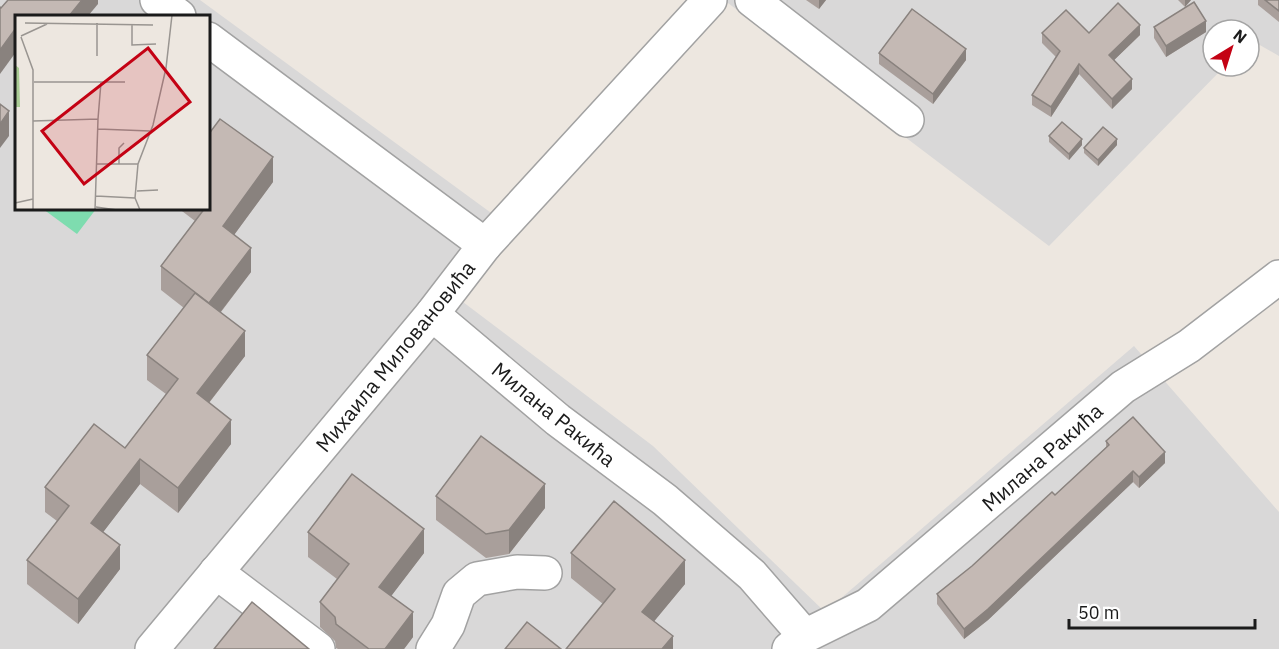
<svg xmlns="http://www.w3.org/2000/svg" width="1279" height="649" viewBox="0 0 1279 649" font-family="'IBM Plex Sans',sans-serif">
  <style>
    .residential { fill: #d9d8d8; fill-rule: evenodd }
    .pitch { fill: #7edcaf }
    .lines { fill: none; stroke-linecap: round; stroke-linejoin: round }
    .minor-casing { stroke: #a2a2a2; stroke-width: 36 }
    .minor { stroke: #fff; stroke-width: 33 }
    .wall { fill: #a99f9b }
    .shaded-wall { fill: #89827e }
    .building { fill: #c4b9b4; stroke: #89827e; stroke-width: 1.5 }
    .labels { text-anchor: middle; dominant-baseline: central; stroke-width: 4.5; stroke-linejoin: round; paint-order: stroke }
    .street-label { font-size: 21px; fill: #1b1b1b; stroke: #fff }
    .inset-road { fill: none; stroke: #999591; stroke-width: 1.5 }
    .view { fill: #c40214; fill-opacity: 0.15; stroke: #c40214; stroke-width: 3 }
    .inset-edge { fill: none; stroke: #1b1b1b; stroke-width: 3 }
  </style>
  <rect width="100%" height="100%" fill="#ede7e0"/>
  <g class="residential">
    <path d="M 0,0 L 200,0 L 509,226 L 463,302 L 653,446 L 825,612 L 1134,346 L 1279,512 L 1279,649 L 0,649 ZM 16,16 L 208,16 L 208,208 L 16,208 Z"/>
    <path d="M 724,0 L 1279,0 L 1279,56 L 1251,40 L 1249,41 L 1249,30 L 1213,30 L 1213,66 L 1225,66 L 1049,246 Z"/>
  </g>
  <path class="pitch" d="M 43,209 L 96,209 L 77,234 Z"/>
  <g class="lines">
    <g class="minor-casing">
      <g id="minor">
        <path d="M 157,0 L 179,16"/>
        <path d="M 752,0 L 907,120"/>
        <path d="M 485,245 L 710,0"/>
        <path d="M 432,314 L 558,420 L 665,500 L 752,575 L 805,636"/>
        <path d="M 216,572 L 318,649"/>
        <path d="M 152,649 L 432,314 L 485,245 L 208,39"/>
        <path d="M 433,649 L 448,625 L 459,594 L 477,579 L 517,572 L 545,573"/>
        <path d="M 789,649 L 805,636 L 868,605 L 1123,387 L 1189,346 L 1279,277"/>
      </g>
    </g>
    <use href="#minor" class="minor"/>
  </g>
  <g class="wall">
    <path d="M 806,0 L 826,0 L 819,9 Z"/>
    <path d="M 1178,0 L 1191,0 L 1185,7 Z"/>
    <path d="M 1258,0 L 1279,0 L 1279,22 L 1258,5 Z"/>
    <path d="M 1154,27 L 1206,32 L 1166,57 L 1154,38 Z"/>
    <path d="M 1042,33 L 1089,33 L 1140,35 L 1114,60 L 1132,89 L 1112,109 L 1079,74 L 1051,117 L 1032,105 L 1032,95 L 1056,57 L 1042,43 Z"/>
    <path d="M 879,53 L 966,60 L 933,104 L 879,64 Z"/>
    <path d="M 1049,136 L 1082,145 L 1069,160 L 1049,142 Z"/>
    <path d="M 1117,145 L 1098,166 L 1084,153 L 1084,148 Z"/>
    <path d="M 273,182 L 234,235 L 251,272 L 221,312 L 245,356 L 209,403 L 231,444 L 178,513 L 140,484 L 103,532 L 120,569 L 78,624 L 27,584 L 27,560 L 57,521 L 45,512 L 45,487 L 125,448 L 166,394 L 147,380 L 147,355 L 184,308 L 161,290 L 161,266 L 195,221 L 178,208 L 208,208 Z"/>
    <path d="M 1106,441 L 1165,463 L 1139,488 L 1133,482 L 988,620 L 964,639 L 937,604 L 937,594 L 972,566 L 1055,495 L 1106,447 Z"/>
    <path d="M 436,496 L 545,508 L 509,554 L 486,558 L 436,520 Z"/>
    <path d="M 308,532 L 424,553 L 391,596 L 413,637 L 404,649 L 338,649 L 336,648 L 335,641 L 320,627 L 320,602 L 337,579 L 308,557 Z"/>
    <path d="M 571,553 L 685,584 L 654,621 L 673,649 L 603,604 L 571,578 Z"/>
  </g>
  <g class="shaded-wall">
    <path d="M 82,0 L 98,0 L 98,4 L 88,16 L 69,16 Z"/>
    <path d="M 819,0 L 826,0 L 819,9 Z"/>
    <path d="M 1185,0 L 1191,0 L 1185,7 Z"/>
    <path d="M 1206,21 L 1206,32 L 1166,57 L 1166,46 Z"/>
    <path d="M 1140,25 L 1140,35 L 1109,65 L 1109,55 Z"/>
    <path d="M 16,28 L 16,52 L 0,74 L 0,50 Z"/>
    <path d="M 966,49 L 966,60 L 933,104 L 933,94 Z"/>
    <path d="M 1079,64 L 1079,74 L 1051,117 L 1051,107 Z"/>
    <path d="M 1132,79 L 1132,89 L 1112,109 L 1112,99 Z"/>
    <path d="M 9,111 L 9,136 L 0,148 L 0,124 Z"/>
    <path d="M 1082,139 L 1082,145 L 1069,160 L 1069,154 Z"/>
    <path d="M 1117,139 L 1117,145 L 1098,166 L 1098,160 Z"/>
    <path d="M 273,157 L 273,182 L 223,250 L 223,226 Z"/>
    <path d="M 251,248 L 251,272 L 209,327 L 209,303 Z"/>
    <path d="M 245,331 L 245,356 L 197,418 L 197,393 Z"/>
    <path d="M 231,420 L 231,444 L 178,513 L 178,488 Z"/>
    <path d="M 1165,452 L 1165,463 L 1139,488 L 1139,477 Z"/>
    <path d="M 140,459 L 140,484 L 91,548 L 91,523 Z"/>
    <path d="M 1133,471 L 1133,482 L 988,620 L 964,639 L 964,629 Z"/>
    <path d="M 545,484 L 545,508 L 509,554 L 509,530 Z"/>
    <path d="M 424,529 L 424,553 L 379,612 L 379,587 Z"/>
    <path d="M 120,545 L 120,569 L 78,624 L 78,599 Z"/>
    <path d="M 685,560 L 685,584 L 642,636 L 642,612 Z"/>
    <path d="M 413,612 L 413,637 L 404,649 L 385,649 Z"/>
    <path d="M 673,636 L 673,649 L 662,649 Z"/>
  </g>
  <g class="building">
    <path d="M 8,0 L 82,0 L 69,16 L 16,16 L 16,28 L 0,50 L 0,7 L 1,8 Z"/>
    <path d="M 1265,0 L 1279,0 L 1279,11 Z"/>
    <path d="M 1194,2 L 1206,21 L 1166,46 L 1154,27 Z"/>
    <path d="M 1118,3 L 1140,25 L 1109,55 L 1132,79 L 1112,99 L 1079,64 L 1051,107 L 1032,95 L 1060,51 L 1042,33 L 1066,10 L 1089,33 Z"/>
    <path d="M 912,9 L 966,49 L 933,94 L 879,53 Z"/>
    <path d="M 0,104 L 9,111 L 0,124 Z"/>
    <path d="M 220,119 L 273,157 L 223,226 L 251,248 L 209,303 L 161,266 L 205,208 L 208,208 L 208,135 Z"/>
    <path d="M 1062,122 L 1082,139 L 1069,154 L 1049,136 Z"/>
    <path d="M 1103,127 L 1117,139 L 1098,160 L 1084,148 Z"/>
    <path d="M 195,293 L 245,331 L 197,393 L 231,420 L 178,488 L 140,459 L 91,523 L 120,545 L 78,599 L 27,560 L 69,506 L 45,487 L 94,424 L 125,448 L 178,379 L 147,355 Z"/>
    <path d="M 1133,417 L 1165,452 L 1139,477 L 1133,471 L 988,609 L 964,629 L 937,594 L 972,566 L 1052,492 L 1055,495 L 1109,445 L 1106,441 Z"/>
    <path d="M 481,436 L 545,484 L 509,530 L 486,534 L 436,496 Z"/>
    <path d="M 352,474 L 424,529 L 379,587 L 413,612 L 385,649 L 369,649 L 336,624 L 335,617 L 320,602 L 349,564 L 308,532 Z"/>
    <path d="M 614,501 L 685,560 L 642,612 L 673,636 L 662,649 L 566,649 L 615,589 L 571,553 Z"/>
    <path d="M 252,602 L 309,649 L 214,649 Z"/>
    <path d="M 527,622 L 561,649 L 505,649 Z"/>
  </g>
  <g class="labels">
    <g class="street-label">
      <text transform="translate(395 356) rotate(-51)">Михаила Миловановића</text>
      <text transform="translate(554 414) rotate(39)">Милана Ракића</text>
      <text transform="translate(1042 457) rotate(-41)">Милана Ракића</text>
    </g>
  </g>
  <g transform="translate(15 15)">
    <rect width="195" height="195" fill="#ede7e0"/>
    <path d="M 0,50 L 4,53 L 5,92 L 0,92 Z" fill="#aacc95"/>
    <path class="inset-road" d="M 10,8 L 138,10M 117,10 L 117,30 L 141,29M 6,21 L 32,9M 6,22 L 18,55 L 18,195M 82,41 L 82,8M 19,67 L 110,67M 83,104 L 86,67M 18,106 L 83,104 L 80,195M 83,114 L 135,116M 82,149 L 123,149M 104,149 L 104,133 L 109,128M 122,176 L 143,175M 81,181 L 120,183M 0,188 L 18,184M 81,192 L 102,195M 125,195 L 120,183 L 123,149 L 138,110 L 151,53 L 157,0"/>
    <path class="view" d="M 133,33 L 175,87 L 69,169 L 27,116 Z"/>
    <rect width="195" height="195" class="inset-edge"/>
  </g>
  <g transform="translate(1231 48) rotate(38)"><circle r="28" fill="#ffffff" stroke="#a4a4a4" stroke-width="1.5"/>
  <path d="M0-4.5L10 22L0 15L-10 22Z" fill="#c40214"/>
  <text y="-9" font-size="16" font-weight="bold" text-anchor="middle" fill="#1b1b1b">N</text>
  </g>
  <path d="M1069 619v9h186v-9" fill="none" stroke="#1b1b1b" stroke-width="3"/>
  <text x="1078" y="619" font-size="18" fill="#1b1b1b" stroke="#ffffff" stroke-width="4.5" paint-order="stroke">50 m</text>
</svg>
